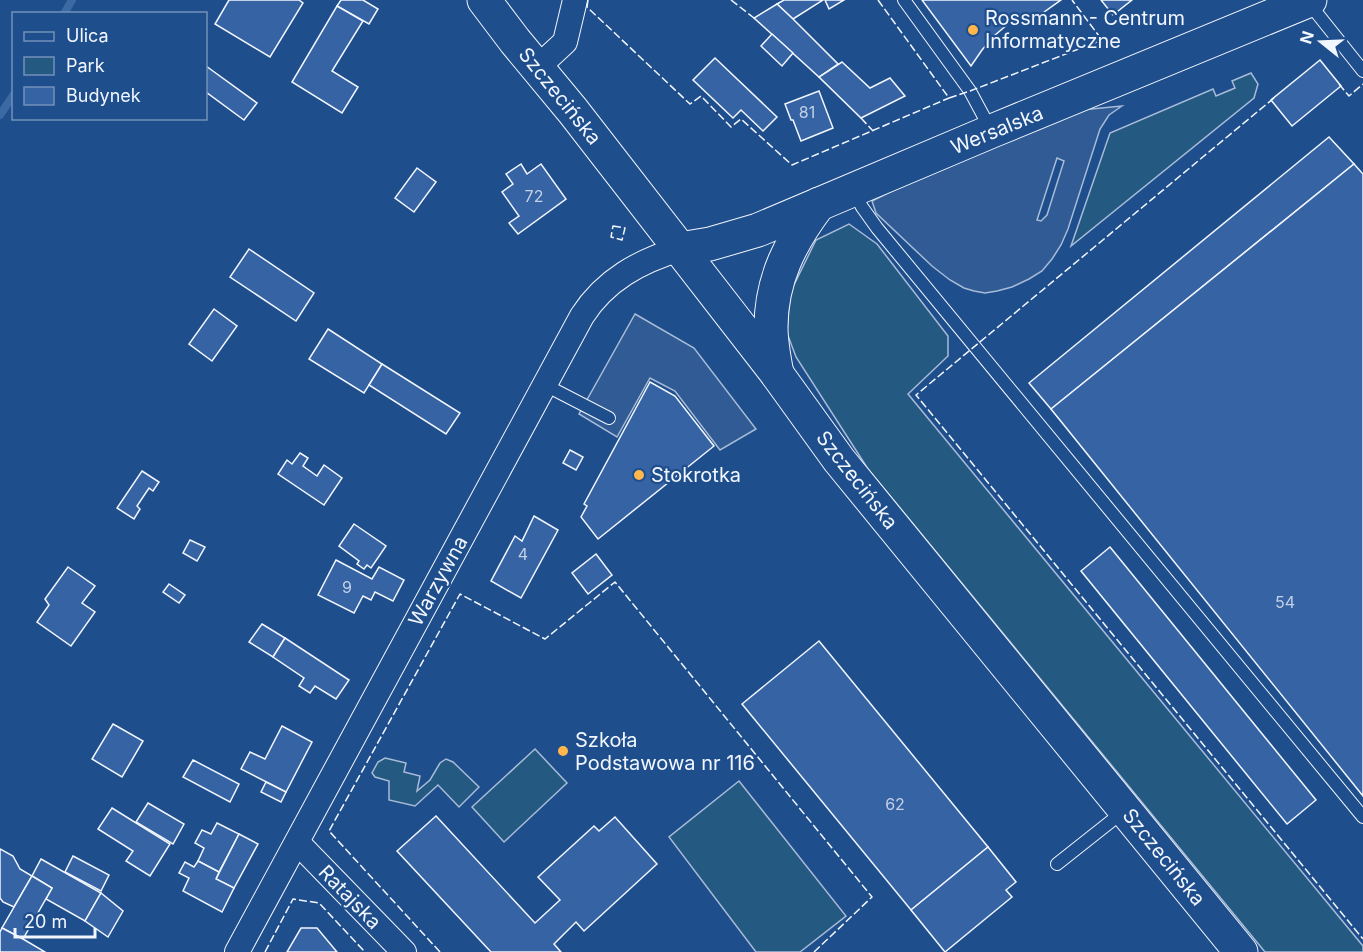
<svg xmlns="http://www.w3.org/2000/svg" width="1363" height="952" viewBox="0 0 1363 952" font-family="Inter,sans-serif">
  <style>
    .green { fill: #245a82; stroke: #a8bbd7; stroke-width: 1.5 }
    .parking { fill: #305b95; stroke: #a8bbd7; stroke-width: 1.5; fill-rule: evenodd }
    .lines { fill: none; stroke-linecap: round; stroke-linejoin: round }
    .stream { stroke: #3b69a3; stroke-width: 8 }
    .building { fill: #3563a3; stroke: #f2f6ff; stroke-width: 1.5 }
    .lane-casing { stroke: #f2f6ff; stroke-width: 14 }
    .street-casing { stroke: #f2f6ff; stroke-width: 26 }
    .secondary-casing { stroke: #f2f6ff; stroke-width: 35 }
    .lane { stroke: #1f4e8c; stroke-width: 12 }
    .street { stroke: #1f4e8c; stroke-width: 24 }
    .secondary { stroke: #1f4e8c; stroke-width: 33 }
    .fence { stroke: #f2f6ff; stroke-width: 1.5; stroke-dasharray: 8 3; stroke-linecap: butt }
    .poi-dot { fill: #ffb74d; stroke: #1f4e8c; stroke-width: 2 }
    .labels { text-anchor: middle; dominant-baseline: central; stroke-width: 4.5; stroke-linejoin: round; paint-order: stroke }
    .number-label { font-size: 16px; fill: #c3d1e8 }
    .poi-label { font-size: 20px; fill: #f2f6ff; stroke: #1f4e8c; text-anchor: start }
    .street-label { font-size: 20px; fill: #f2f6ff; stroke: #1f4e8c }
  </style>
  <rect width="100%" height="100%" fill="#1f4e8c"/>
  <g class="green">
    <path d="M 1251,73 L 1258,84 L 1254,98 L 1071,246 L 1110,133 L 1213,89 L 1216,96 L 1235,88 L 1232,81 Z"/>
    <path d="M 849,224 L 877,244 L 948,336 L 948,356 L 908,394 L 1363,946 L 1363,952 L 1265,952 L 868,469 L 796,357 L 787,333 L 790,293 L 816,240 Z"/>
    <path d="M 535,749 L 567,783 L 504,842 L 472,807 Z"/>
    <path d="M 385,758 L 406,763 L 404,772 L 420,776 L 417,791 L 430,780 L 440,763 L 446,759 L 453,762 L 479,787 L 459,807 L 438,785 L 415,806 L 389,800 L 389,781 L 375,777 L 372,773 L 378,762 Z"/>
    <path d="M 739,781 L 846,916 L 800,952 L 756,952 L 669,837 Z"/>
  </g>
  <g class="parking">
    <path d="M 1122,106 L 1109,115 L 1100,129 L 1068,229 L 1061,245 L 1052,259 L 1042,271 L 1029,279 L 1012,287 L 997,291 L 985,293 L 974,291 L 964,288 L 950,280 L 932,266 L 876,213 L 872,201 L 890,192 L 1081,110 ZM 1057,158 L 1064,161 L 1047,215 L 1041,221 L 1037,220 Z"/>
    <path d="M 635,314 L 694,348 L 756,429 L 720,450 L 675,391 L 650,378 L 617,437 L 579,414 Z"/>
  </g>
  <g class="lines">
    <g class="stream">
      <path d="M 64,14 L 72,0"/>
      <path d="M 0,115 L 14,94"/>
    </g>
  </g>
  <g class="building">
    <path d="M 229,0 L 299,0 L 303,3 L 270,57 L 215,24 Z"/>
    <path d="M 341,0 L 363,0 L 378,9 L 369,24 L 337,6 Z"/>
    <path d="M 784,0 L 823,0 L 793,19 L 777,4 Z"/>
    <path d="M 825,0 L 844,0 L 829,9 Z"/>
    <path d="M 922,0 L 1061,0 L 1030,22 L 1024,14 L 1008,24 L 994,36 L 982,50 L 971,66 Z"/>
    <path d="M 1101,0 L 1132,0 L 1113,15 Z"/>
    <path d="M 777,4 L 793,19 L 838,64 L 819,77 L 754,18 Z"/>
    <path d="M 337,6 L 363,21 L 332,71 L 358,87 L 342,113 L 292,82 Z"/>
    <path d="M 772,34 L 793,53 L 782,66 L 761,46 Z"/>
    <path d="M 715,58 L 777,117 L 763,131 L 741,110 L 733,118 L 693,80 Z"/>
    <path d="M 1320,60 L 1341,86 L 1292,126 L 1271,100 Z"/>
    <path d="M 842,62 L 870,88 L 890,78 L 905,96 L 861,118 L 819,77 Z"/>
    <path d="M 206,66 L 257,103 L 244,120 L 206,92 Z"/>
    <path d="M 819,91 L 833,128 L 801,141 L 793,120 L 791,120 L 785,104 Z"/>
    <path d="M 1329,137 L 1354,164 L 1051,409 L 1029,383 Z"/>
    <path d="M 521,164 L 527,174 L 541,164 L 566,199 L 518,234 L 509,223 L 519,216 L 502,192 L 513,184 L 506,174 Z"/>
    <path d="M 1354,164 L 1363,174 L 1363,796 L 1051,409 Z"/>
    <path d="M 417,168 L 436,182 L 414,212 L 395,198 Z"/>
    <path d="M 249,249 L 314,293 L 296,321 L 230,277 Z"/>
    <path d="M 214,309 L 237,326 L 212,361 L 189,344 Z"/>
    <path d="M 328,329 L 382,364 L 364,393 L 309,359 Z"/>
    <path d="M 382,364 L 460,413 L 446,434 L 369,385 Z"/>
    <path d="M 650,382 L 675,396 L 714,446 L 598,539 L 581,517 L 587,506 L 584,504 Z"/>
    <path d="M 570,450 L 583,457 L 576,470 L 563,463 Z"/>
    <path d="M 300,453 L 308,458 L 303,466 L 317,476 L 324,465 L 342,478 L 324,505 L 278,474 L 287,460 L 292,464 Z"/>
    <path d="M 142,471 L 159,482 L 153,491 L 149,488 L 137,506 L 140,509 L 134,519 L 117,508 Z"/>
    <path d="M 534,516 L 558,530 L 521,598 L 491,581 L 515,536 L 522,541 Z"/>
    <path d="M 354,524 L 386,546 L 371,568 L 367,565 L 364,569 L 357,564 L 359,561 L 339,546 Z"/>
    <path d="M 190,540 L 205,547 L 197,561 L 183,553 Z"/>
    <path d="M 1110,547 L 1316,800 L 1287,824 L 1081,571 Z"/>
    <path d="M 596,554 L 612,575 L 588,594 L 572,573 Z"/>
    <path d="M 336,560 L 372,579 L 379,567 L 404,580 L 393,601 L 375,592 L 371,600 L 363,596 L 354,613 L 318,595 Z"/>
    <path d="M 68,567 L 95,586 L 82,603 L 95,612 L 71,646 L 37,622 L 49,605 L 45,599 Z"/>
    <path d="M 169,584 L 185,595 L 179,603 L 163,592 Z"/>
    <path d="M 262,624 L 285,638 L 273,657 L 249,642 Z"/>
    <path d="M 285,638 L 349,680 L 336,699 L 315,686 L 310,693 L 299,686 L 304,678 L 273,657 Z"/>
    <path d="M 819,641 L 988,847 L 911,910 L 742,704 Z"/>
    <path d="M 113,724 L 143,741 L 122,777 L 92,759 Z"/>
    <path d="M 282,726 L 312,742 L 286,792 L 241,769 L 250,752 L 265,759 Z"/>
    <path d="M 193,760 L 239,784 L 230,802 L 183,777 Z"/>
    <path d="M 266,782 L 286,792 L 281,802 L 261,792 Z"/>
    <path d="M 148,803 L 184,824 L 173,844 L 136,822 Z"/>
    <path d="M 112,808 L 170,844 L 150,876 L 126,861 L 133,851 L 98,829 Z"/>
    <path d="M 436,816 L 535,923 L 560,900 L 538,877 L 594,826 L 599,831 L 615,817 L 657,864 L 584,931 L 576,922 L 554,944 L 561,952 L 491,952 L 397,851 Z"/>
    <path d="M 217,823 L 239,834 L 219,872 L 198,861 L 204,848 L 195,843 L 202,830 L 211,834 Z"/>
    <path d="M 239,834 L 258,844 L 234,888 L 216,879 Z"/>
    <path d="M 988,847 L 1016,882 L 1006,890 L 1012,897 L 945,952 L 911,910 Z"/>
    <path d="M 0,849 L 13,856 L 20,869 L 32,876 L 14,907 L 3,902 L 0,898 Z"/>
    <path d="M 73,856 L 109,875 L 101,891 L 65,872 Z"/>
    <path d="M 41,859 L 101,893 L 85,921 L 46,899 L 52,888 L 32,876 Z"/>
    <path d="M 198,861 L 219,872 L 216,879 L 234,888 L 222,912 L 183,891 L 189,878 L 179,873 L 185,862 L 194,867 Z"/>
    <path d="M 32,876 L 52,888 L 23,939 L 2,928 Z"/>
    <path d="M 101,893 L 123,911 L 108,937 L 85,921 Z"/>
    <path d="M 2,928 L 23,939 L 45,952 L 0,952 L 0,932 Z"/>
    <path d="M 301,928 L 317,928 L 337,952 L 287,952 Z"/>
  </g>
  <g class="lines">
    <g class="lane-casing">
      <g id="lane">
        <path d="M 904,0 L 970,91 L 991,130"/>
        <path d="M 1308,2 L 1363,71"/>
        <path d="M 853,190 L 862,207 L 877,228 L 1363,817"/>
        <path d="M 545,385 L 609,418"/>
        <path d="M 1057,864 L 1124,811"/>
      </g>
    </g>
    <g class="street-casing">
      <g id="street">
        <path d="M 537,68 L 565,42 L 575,0"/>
        <path d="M 297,842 L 404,952"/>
        <path d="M 237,952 L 582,316 C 605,280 640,261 680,249"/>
      </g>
    </g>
    <g class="secondary-casing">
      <g id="secondary">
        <path d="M 484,0 L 515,41 L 573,111 L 777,374 L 839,460 L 1241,952"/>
        <path d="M 680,249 L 710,244 L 758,230 L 992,131 L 1310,0"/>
        <path d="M 777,374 C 774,358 771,343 771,327 C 771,279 791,241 819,204"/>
      </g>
    </g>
    <use href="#lane" class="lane"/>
    <use href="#street" class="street"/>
    <use href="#secondary" class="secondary"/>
    <g class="fence">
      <path d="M 588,0 L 587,7 L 690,104 L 701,96 L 731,127 L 741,119 L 792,165 L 949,98"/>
      <path d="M 731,0 L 754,18"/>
      <path d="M 878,0 L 949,98 L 970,91 L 1102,40 L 1072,0"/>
      <path d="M 1339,84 L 1349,96 L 1363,84"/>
      <path d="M 1274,98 L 916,395 L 1363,939"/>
      <path d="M 861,118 L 873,131"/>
      <path d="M 613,226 L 625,228 L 622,240 L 611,237 Z"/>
      <path d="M 265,952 L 293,899 L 319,903 L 365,952"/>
      <path d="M 440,952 L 329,831 L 460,594 L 545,639 L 615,582 L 872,897 L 814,952"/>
    </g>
  </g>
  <g class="poi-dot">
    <circle cx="973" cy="30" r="6"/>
    <circle cx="639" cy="475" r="6"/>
    <circle cx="563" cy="751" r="6"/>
  </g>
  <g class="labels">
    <g class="number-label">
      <text x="807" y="112">81</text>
      <text x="534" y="196">72</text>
      <text x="523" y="554">4</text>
      <text x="347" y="587">9</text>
      <text x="1285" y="602">54</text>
      <text x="895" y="804">62</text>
    </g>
    <g class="poi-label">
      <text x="985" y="18">Rossmann - Centrum<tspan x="985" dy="23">Informatyczne</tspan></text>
      <text x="651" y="475">Stokrotka</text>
      <text x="575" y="740">Szkoła<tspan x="575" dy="23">Podstawowa nr 116</tspan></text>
    </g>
    <g class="street-label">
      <text transform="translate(560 96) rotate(51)">Szczecińska</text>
      <text transform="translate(997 130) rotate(-22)">Wersalska</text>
      <text transform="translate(857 480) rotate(52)">Szczecińska</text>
      <text transform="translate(438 581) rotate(-61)">Warzywna</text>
      <text transform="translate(1164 857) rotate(51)">Szczecińska</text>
      <text transform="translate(350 897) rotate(46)">Ratajska</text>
    </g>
  </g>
  <rect x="12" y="12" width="195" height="108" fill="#1f4e8c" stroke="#7391ba" stroke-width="1.5"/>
  <rect x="24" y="32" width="30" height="9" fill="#1f4e8c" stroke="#7391ba" stroke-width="1.5"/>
  <text x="66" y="42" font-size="18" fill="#f2f6ff">Ulica</text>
  <rect x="24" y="57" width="30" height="18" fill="#245a82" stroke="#7391ba" stroke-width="1.5"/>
  <text x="66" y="72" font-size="18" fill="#f2f6ff">Park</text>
  <rect x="24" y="87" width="30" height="18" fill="#3563a3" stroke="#7391ba" stroke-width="1.5"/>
  <text x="66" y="102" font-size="18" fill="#f2f6ff">Budynek</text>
  <g transform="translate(1321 42) rotate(288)" stroke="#1f4e8c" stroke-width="4.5" paint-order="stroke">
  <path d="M0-4.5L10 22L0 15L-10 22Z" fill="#f2f6ff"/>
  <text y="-9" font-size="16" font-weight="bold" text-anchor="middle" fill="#f2f6ff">N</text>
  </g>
  <path d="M15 928v9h80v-9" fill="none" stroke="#f2f6ff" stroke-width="3"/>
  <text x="24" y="928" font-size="18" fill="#f2f6ff" stroke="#1f4e8c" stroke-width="4.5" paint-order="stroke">20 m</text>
</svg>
